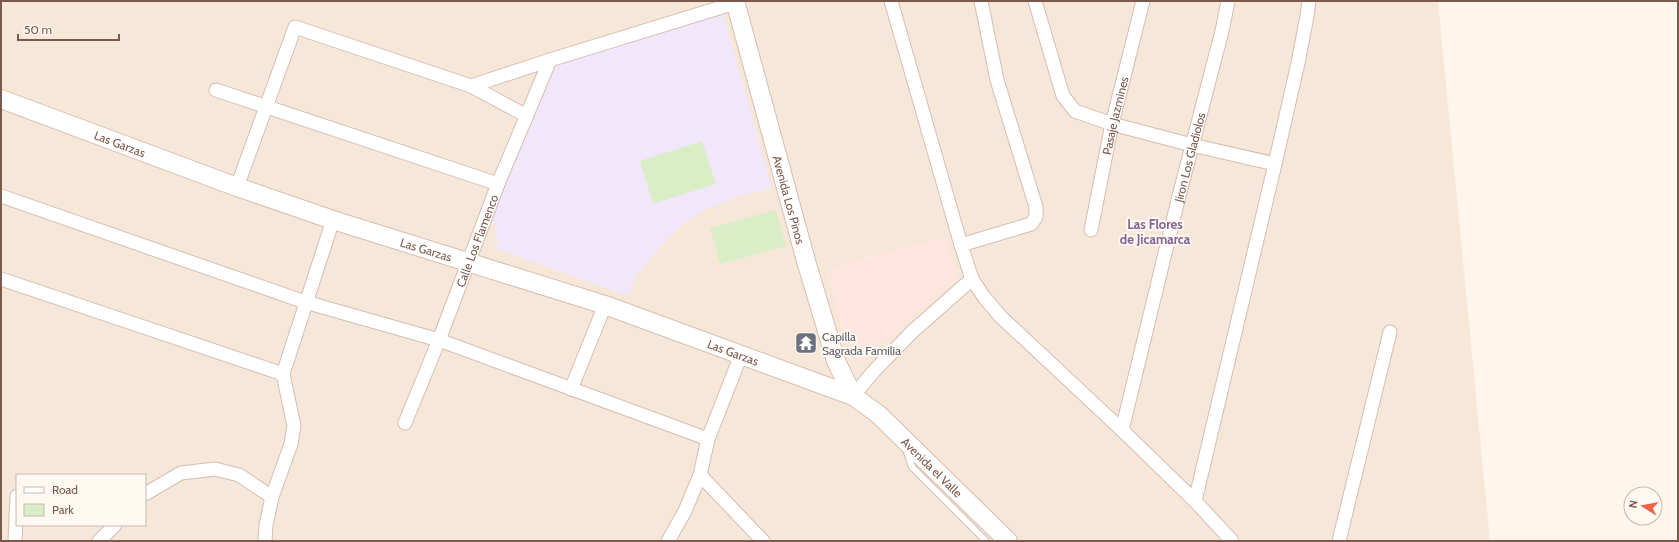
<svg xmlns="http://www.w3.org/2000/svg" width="1679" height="542" viewBox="0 0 1679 542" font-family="Cabin,sans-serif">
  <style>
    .residential { fill: #f6e7d9; fill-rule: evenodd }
    .commercial { fill: #fee6de }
    .education { fill: #f2e7fa }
    .green { fill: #d9edc7 }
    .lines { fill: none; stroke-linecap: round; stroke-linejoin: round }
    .lane-casing { stroke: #d4beb2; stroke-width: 8 }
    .street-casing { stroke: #d4beb2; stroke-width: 15 }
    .secondary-casing { stroke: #d7beae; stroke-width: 20 }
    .lane { stroke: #fff; stroke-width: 6 }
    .street { stroke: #fff; stroke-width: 13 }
    .secondary { stroke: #fff; stroke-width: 18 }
    .labels { text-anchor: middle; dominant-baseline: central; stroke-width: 4; stroke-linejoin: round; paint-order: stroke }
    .street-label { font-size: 12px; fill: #7b594b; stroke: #fff9f2 }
    .worship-label { font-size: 12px; fill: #5b616d; stroke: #fff9f2; text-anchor: start }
    .neighbourhood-label { font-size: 13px; font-weight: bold; fill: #826496; stroke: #fff9f2 }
  </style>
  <rect width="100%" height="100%" fill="#fef5eb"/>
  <path class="residential" d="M 1,1 L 1438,1 L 1490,541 L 1,541 ZM 17,475 L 145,475 L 145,525 L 17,525 Z"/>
  <path class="commercial" d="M 946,237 L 951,260 L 959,277 L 910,318 L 860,364 L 848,349 L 827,269 Z"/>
  <path class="education" d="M 723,14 L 772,188 L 739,196 L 704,210 L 685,222 L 667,239 L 637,275 L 628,296 L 495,248 L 498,242 L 494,230 L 497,225 L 492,222 L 542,82 L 549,79 L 559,61 Z"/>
  <g class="green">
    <path d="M 702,141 L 716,184 L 653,204 L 640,161 Z"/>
    <path d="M 776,210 L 786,246 L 720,264 L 710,228 Z"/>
  </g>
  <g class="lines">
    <g class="lane-casing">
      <path id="lane" d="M 906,449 L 912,467 L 986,541"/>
    </g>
    <g class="street-casing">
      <g id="street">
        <path d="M 891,1 L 961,245 L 972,279 L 984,297 L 1000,316 L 1122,430 L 1195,501 L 1232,541"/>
        <path d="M 1035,1 L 1063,96 L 1075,111 L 1112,124 L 1192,145 L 1275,164"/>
        <path d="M 471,86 L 527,116"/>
        <path d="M 216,90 L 498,184"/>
        <path d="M 237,187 L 295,27 L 471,86 L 550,60 L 735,3"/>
        <path d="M 1,196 L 305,302 L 439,340 L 708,439"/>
        <path id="s1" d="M 1091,230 L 1112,124 L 1143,1"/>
        <path d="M 961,245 L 1031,224 L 1036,217 L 1036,207 L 997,80 L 981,1"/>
        <path d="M 1,279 L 283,374"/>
        <path d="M 571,389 L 605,305"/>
        <path d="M 853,396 L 874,371 L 913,331 L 972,279"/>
        <path id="s2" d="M 405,423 L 439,340 L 498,184 L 550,60"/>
        <path id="s3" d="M 1122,430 L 1179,196 L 1222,31 L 1228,1"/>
        <path d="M 700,475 L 763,541"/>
        <path d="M 145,494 L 181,473 L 215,469 L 239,475 L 272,497"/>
        <path d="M 1195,501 L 1275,164 L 1298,63 L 1307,16 L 1309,1"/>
        <path d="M 15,541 L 17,496"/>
        <path d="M 99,541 L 115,525"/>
        <path d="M 265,541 L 266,525 L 272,497 L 291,444 L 294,426 L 283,374 L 333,220"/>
        <path d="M 668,541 L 685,511 L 700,475 L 708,439 L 741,355"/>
        <path d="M 1339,541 L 1390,332"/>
      </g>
    </g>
    <g class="secondary-casing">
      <g id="secondary">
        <path id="s4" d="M 735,1 L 806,261 L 836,361 L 853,396"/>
        <path id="s5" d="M 1,99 L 237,187 L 333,220 L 605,305 L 853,396 L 878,414 L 1008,541"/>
      </g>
    </g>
    <use href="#lane" class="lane"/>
    <use href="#street" class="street"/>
    <use href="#secondary" class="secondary"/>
  </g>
  <defs>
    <g id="temple-square" transform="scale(1.15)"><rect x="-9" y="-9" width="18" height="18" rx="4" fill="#6b7280" stroke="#fff9f2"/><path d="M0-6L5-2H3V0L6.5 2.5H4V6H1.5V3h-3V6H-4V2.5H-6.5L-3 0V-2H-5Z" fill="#fff"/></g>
  </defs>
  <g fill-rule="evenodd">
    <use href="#temple-square" x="806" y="343"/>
  </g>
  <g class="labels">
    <g class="street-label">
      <text stroke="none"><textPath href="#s1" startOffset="117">Pasaje Jazmines</textPath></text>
      <text stroke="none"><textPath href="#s5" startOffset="127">Las Garzas</textPath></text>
      <text stroke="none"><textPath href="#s3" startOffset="281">Jiron Los Gladiolos</textPath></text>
      <text stroke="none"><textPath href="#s4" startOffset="206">Avenida Los Pinos</textPath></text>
      <text stroke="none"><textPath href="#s2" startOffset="196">Calle Los Flamenco</textPath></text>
      <text stroke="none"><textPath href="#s5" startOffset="451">Las Garzas</textPath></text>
      <text stroke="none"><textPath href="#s5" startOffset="775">Las Garzas</textPath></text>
      <text stroke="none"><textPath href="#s5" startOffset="1009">Avenida el Valle</textPath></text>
    </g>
    <g class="worship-label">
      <text x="822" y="336">Capilla<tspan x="822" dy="14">Sagrada Familia</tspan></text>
    </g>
    <g class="neighbourhood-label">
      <text x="1155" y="224">Las Flores<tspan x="1155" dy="15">de Jicamarca</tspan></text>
    </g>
  </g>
  <rect width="1679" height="542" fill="none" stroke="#7b594b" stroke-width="4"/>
  <rect x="16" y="474" width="130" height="52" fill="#fff9f2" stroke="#cab9af"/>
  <rect x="24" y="487" width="20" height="6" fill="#ffffff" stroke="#cab9af"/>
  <text x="52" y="494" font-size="12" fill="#7b594b">Road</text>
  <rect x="24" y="504" width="20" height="12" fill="#d9edc7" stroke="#cab9af"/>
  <text x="52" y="514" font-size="12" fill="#7b594b">Park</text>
  <g transform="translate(1643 506) rotate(281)"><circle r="19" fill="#fff9f2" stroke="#cab9af"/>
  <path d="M0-3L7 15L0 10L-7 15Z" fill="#ec654b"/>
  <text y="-6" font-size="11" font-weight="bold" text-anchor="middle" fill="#7b594b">N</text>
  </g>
  <path d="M18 34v6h101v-6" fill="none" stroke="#7b594b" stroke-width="2"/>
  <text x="24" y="34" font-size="12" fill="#7b594b" stroke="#fff9f2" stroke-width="3" paint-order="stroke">50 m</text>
</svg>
